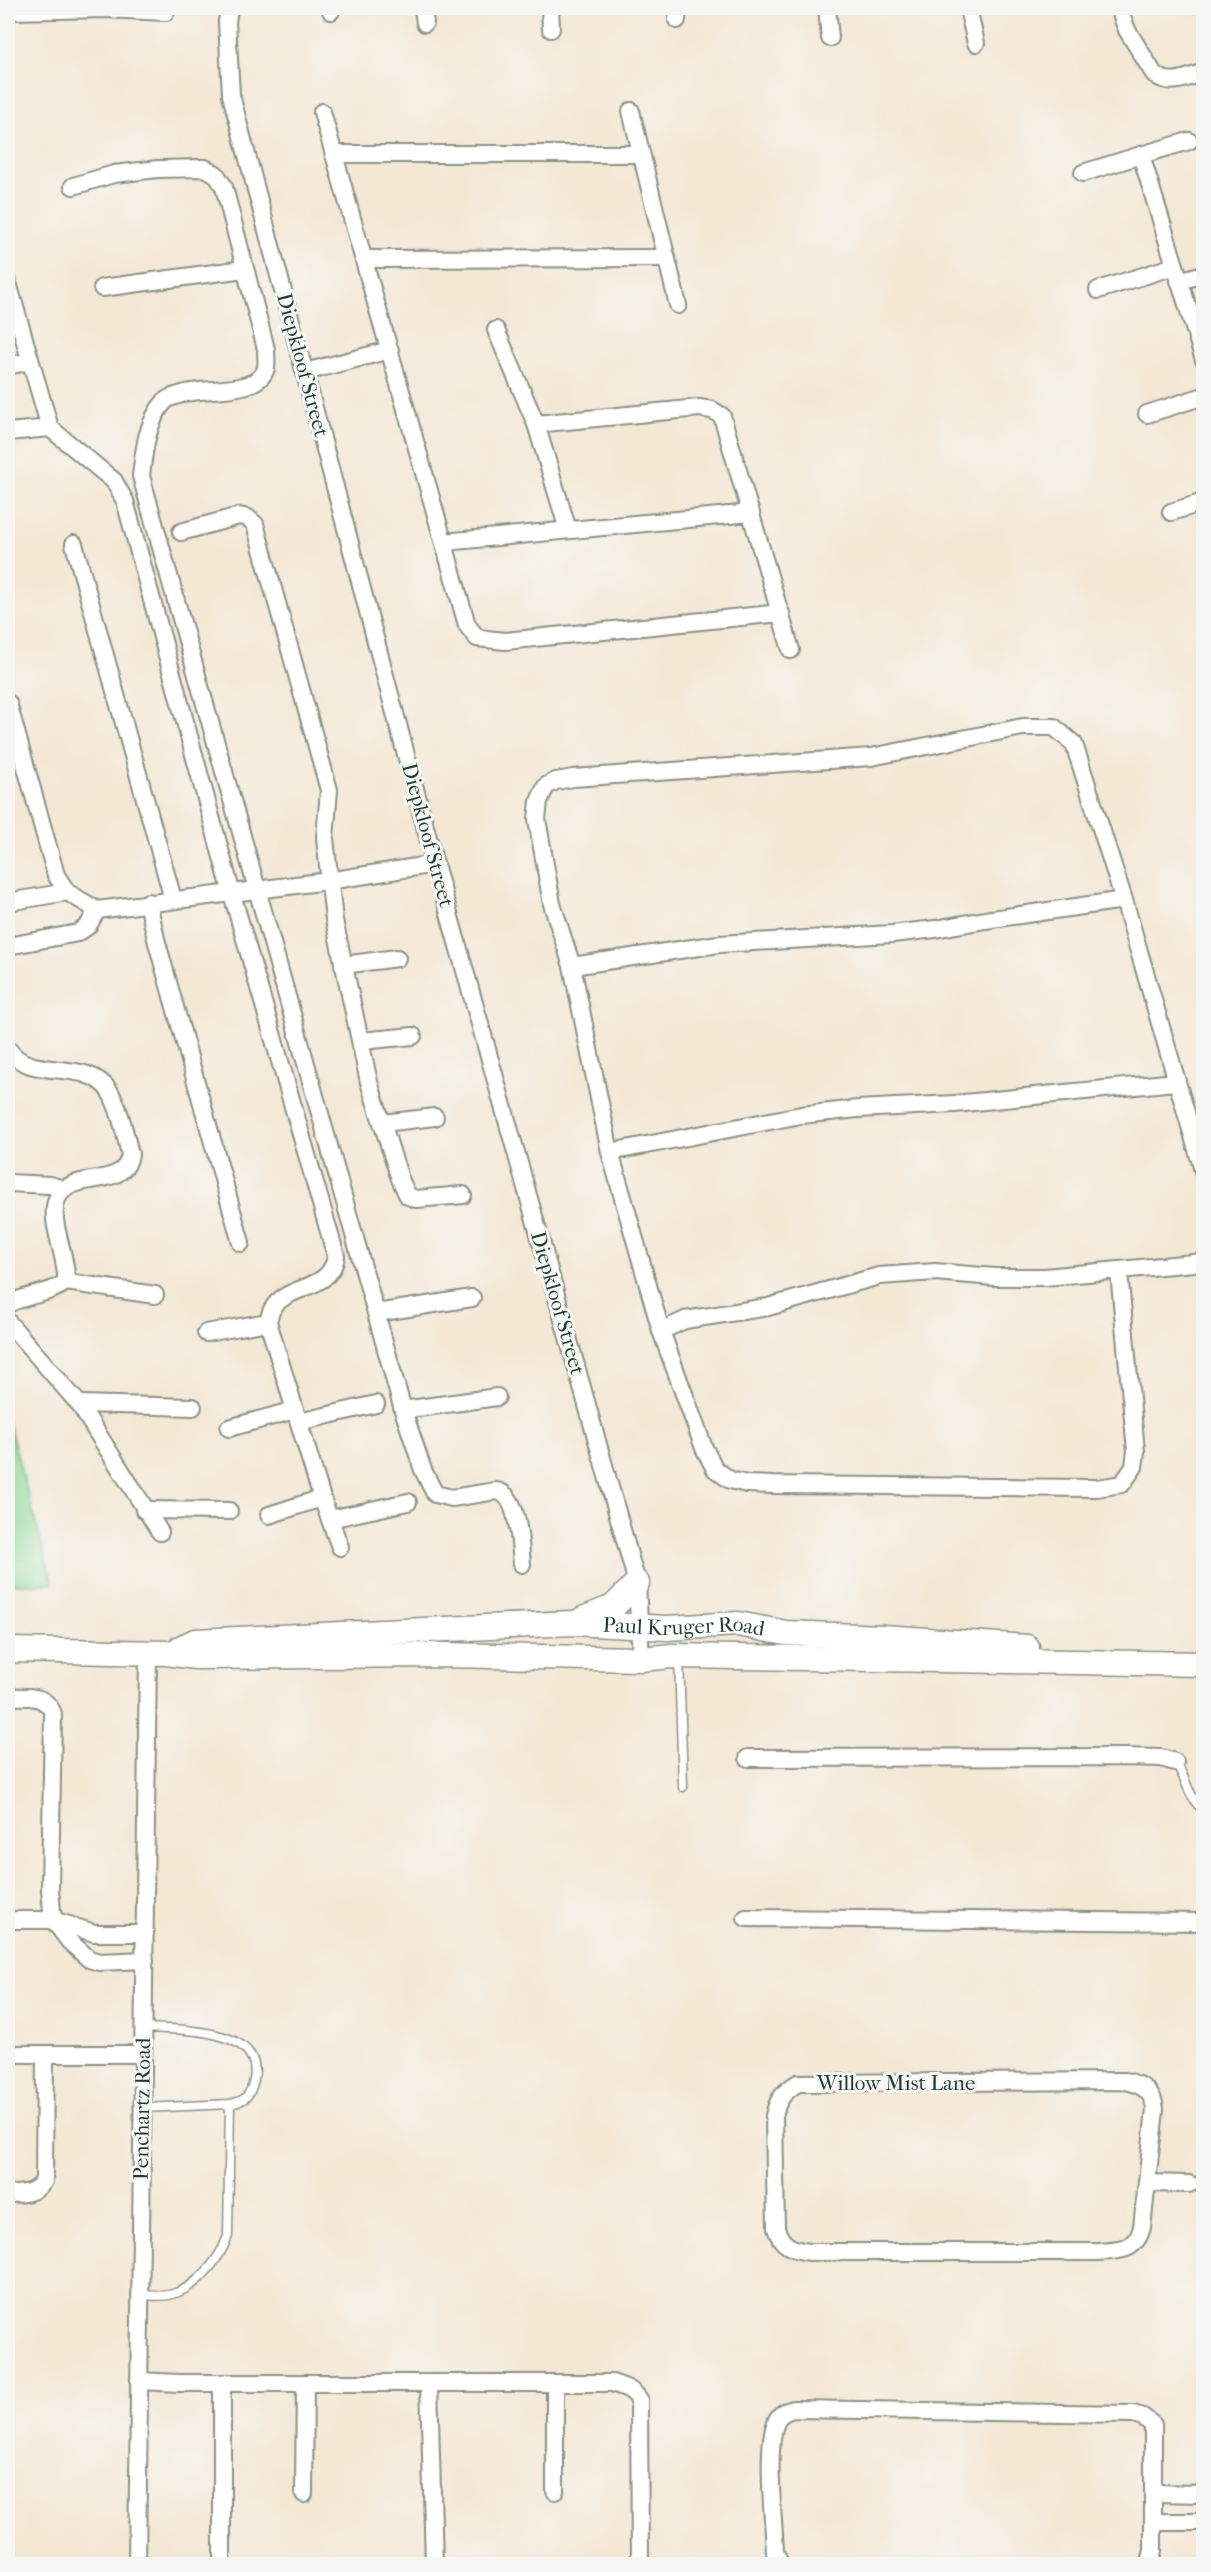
<svg xmlns="http://www.w3.org/2000/svg" width="1211" height="2572" viewBox="0 0 1211 2572" font-family="'IM FELL French Canon',serif">
  <style>
    .green { fill: #8bd896; stroke: #558a65; stroke-width: 1.5 }
    .lines { fill: none; stroke-linecap: round; stroke-linejoin: round }
    .lane-casing { stroke: #8a9284; stroke-width: 11 }
    .street-casing { stroke: #8a9284; stroke-width: 20 }
    .secondary-casing { stroke: #8a9284; stroke-width: 27 }
    .lane { stroke: #fff; stroke-width: 8 }
    .street { stroke: #fff; stroke-width: 16 }
    .secondary { stroke: #fff; stroke-width: 24 }
    .labels { text-anchor: middle; dominant-baseline: central; stroke-width: 6; stroke-linejoin: round; paint-order: stroke }
    .street-label { font-size: 21px; fill: #1f3d34; stroke: #f6f6f2 }
  </style>
  <rect width="100%" height="100%" fill="#f6f6f2"/>
  <filter id="ink" filterUnits="userSpaceOnUse"><feTurbulence type="fractalNoise" baseFrequency=".0167" numOctaves="2"/><feDisplacementMap in="SourceGraphic" scale="12" xChannelSelector="R" yChannelSelector="G"/><feConvolveMatrix kernelMatrix="1 2 1 2 8 2 1 2 1" color-interpolation-filters="sRGB"/></filter>
  <filter id="wash" filterUnits="userSpaceOnUse"><feTurbulence type="fractalNoise" baseFrequency=".008" numOctaves="4" result="noise"/><feDisplacementMap in="SourceGraphic" scale="24" xChannelSelector="R" yChannelSelector="G"/><feGaussianBlur stdDeviation="1.35" result="paint"/><feColorMatrix in="noise" values="0 0 0 0 0 0 0 0 0 0 0 0 0 0 0 0 0 1.4 0 .05"/><feComposite in="paint" operator="in"/></filter>
  <g filter="url(#wash)">
    <rect width="100%" height="100%" fill="#f4e7d4"/>
    <path class="green" d="M 8,1422 L 53,1584 L 8,1584 Z"/>
  </g>
  <g filter="url(#ink)">
    <g class="lines">
      <g class="lane-casing">
        <g id="lane">
          <path d="M 679,1657 L 683,1787"/>
          <path d="M 1175,1762 C 1186,1776 1189,1801 1204,1810"/>
          <path d="M 143,2108 L 230,2104 C 245,2101 250,2096 254,2080 C 264,2026 178,2030 143,2028"/>
          <path d="M 140,2295 C 149,2295 160,2297 169,2295 C 196,2289 219,2261 228,2236 L 230,2104"/>
        </g>
      </g>
      <g class="street-casing">
        <g id="street">
          <path d="M 229,8 L 227,22 L 231,95 L 435,864 L 637,1583 L 641,1659"/>
          <path d="M 423,8 L 425,23"/>
          <path d="M 550,8 L 551,29"/>
          <path d="M 827,8 L 830,38"/>
          <path d="M 968,8 L 976,43"/>
          <path d="M 1119,8 L 1127,30 L 1154,74 C 1170,87 1186,78 1204,72"/>
          <path d="M 8,11 L 106,9 L 166,12"/>
          <path d="M 331,11 L 332,8"/>
          <path d="M 677,20 L 678,8"/>
          <path d="M 631,111 L 678,305"/>
          <path d="M 322,112 L 467,625 L 477,638 L 505,641 L 781,613"/>
          <path d="M 1189,141 L 1141,155 L 1204,360"/>
          <path d="M 334,154 L 641,154"/>
          <path d="M 1083,173 L 1141,155"/>
          <path d="M 73,186 L 114,174 L 158,169 L 205,168 L 216,174 L 224,187 L 266,349 C 266,354 267,362 266,368 C 259,395 204,387 182,394 C 176,396 169,397 165,401 C 147,421 144,450 141,476 L 376,1313 L 472,1298"/>
          <path d="M 364,259 L 666,258"/>
          <path d="M 1179,281 L 1204,274"/>
          <path d="M 8,283 L 50,428"/>
          <path d="M 102,288 L 244,269"/>
          <path d="M 1098,290 L 1175,266"/>
          <path d="M 496,330 L 536,424 L 568,530"/>
          <path d="M 8,366 L 30,361"/>
          <path d="M 305,372 L 390,350"/>
          <path d="M 1147,414 L 1204,396"/>
          <path d="M 536,424 L 699,408 L 712,410 L 722,416 L 791,650"/>
          <path d="M 8,432 L 50,428 L 114,481 L 125,501 L 232,894 L 336,1256 C 331,1292 287,1284 273,1308 C 270,1312 269,1318 268,1322 L 322,1498 L 340,1547"/>
          <path d="M 1171,512 L 1204,502"/>
          <path d="M 181,532 L 239,516 L 248,518 L 255,524 L 329,790 L 325,838 L 334,920 L 369,1082 L 400,1179 L 408,1196 L 416,1199 L 463,1195"/>
          <path d="M 444,542 L 751,513"/>
          <path d="M 74,544 L 173,899"/>
          <path d="M 8,703 L 56,875 L 67,892 L 97,910 L 328,881 L 435,864"/>
          <path d="M 8,902 L 67,892"/>
          <path d="M 148,902 L 156,939 L 241,1243"/>
          <path d="M 8,946 L 78,933 L 88,926 L 97,910"/>
          <path d="M 343,965 L 397,958"/>
          <path d="M 572,966 L 719,944 L 892,934 L 935,929 L 985,920 L 1124,900"/>
          <path d="M 361,1041 L 413,1036"/>
          <path d="M 8,1049 C 31,1083 87,1056 110,1092 C 120,1109 125,1134 130,1154 C 125,1192 70,1168 57,1199 C 48,1222 68,1256 66,1282 C 49,1295 27,1294 8,1304"/>
          <path d="M 383,1123 L 435,1117"/>
          <path d="M 610,1152 L 801,1115 L 858,1109 L 954,1104 L 1176,1082"/>
          <path d="M 8,1183 L 50,1185 L 64,1189"/>
          <path d="M 1119,1272 L 1136,1451 L 1134,1467 L 1122,1484 L 1097,1488 L 773,1485 L 747,1484 L 730,1480 L 715,1469 L 704,1448 L 661,1331 L 610,1152 L 572,966 L 552,904 L 537,819 L 539,801 L 546,786 L 556,781 L 573,778 L 871,757 L 1023,727 L 1054,727 L 1074,744 L 1124,900 L 1204,1174"/>
          <path d="M 66,1282 L 155,1295"/>
          <path d="M 376,1313 L 403,1410 L 497,1397"/>
          <path d="M 8,1322 L 79,1404 L 160,1532"/>
          <path d="M 661,1331 L 685,1320 L 768,1307 L 879,1276 L 935,1272 L 994,1277 L 1045,1277 L 1204,1262"/>
          <path d="M 206,1333 L 268,1322"/>
          <path d="M 79,1404 L 193,1407"/>
          <path d="M 403,1410 L 423,1470 L 435,1494 L 452,1498 L 496,1491 C 519,1493 520,1545 522,1564"/>
          <path d="M 299,1422 L 376,1404"/>
          <path d="M 229,1428 L 295,1410"/>
          <path d="M 144,1510 L 229,1511"/>
          <path d="M 269,1515 L 322,1498"/>
          <path d="M 330,1519 L 408,1502"/>
          <path d="M 8,1697 C 25,1697 46,1693 53,1714 L 50,1890 L 53,1920 L 69,1941 L 89,1959 L 99,1962 L 145,1960"/>
          <path d="M 748,1758 L 1126,1757 L 1161,1758 L 1175,1762"/>
          <path d="M 746,1918 L 1204,1922"/>
          <path d="M 8,1920 L 53,1920 L 94,1933 L 145,1933"/>
          <path d="M 8,2054 L 143,2054"/>
          <path d="M 1125,2081 C 1142,2084 1154,2092 1155,2110 L 1142,2227 C 1136,2252 1120,2250 1098,2252 L 810,2252 C 793,2250 781,2246 776,2228 L 774,2116 C 777,2100 784,2091 798,2083 Z"/>
          <path d="M 1147,2183 L 1189,2184"/>
          <path d="M 1201,2184 L 1204,2184"/>
          <path d="M 8,2194 C 23,2194 34,2194 44,2181 L 45,2054"/>
          <path d="M 139,2381 L 179,2383 L 612,2383 C 624,2387 632,2389 639,2399 L 640,2564"/>
          <path d="M 429,2383 L 434,2564"/>
          <path d="M 555,2491 L 555,2383"/>
          <path d="M 1154,2493 L 1204,2494"/>
          <path d="M 304,2494 L 305,2383"/>
          <path d="M 1153,2522 L 1204,2522"/>
          <path d="M 137,2564 L 148,1653"/>
          <path d="M 222,2564 L 222,2383"/>
          <path d="M 780,2564 L 775,2552 C 774,2523 764,2441 778,2418 C 782,2412 787,2411 793,2409 L 1133,2414 L 1143,2417 L 1153,2425 L 1153,2550 L 1150,2564"/>
        </g>
      </g>
      <g class="secondary-casing">
        <g id="secondary">
          <path d="M 583,1619 L 613,1607 L 637,1583"/>
          <path id="s1" d="M 180,1648 L 195,1641 L 572,1623 L 667,1628 L 738,1624 L 786,1633 L 883,1637 L 1027,1647"/>
          <path d="M 8,1650 L 166,1653 L 196,1657 L 445,1655 L 641,1659 L 672,1656 L 1204,1664"/>
        </g>
      </g>
      <use href="#lane" class="lane"/>
      <use href="#street" class="street"/>
      <use href="#secondary" class="secondary"/>
    </g>
  </g>
  <g class="labels">
    <g class="street-label">
      <text transform="translate(303 365) rotate(75)">Diepkloof Street</text>
      <text transform="translate(428 835) rotate(75)">Diepkloof Street</text>
      <text transform="translate(558 1303) rotate(74)">Diepkloof Street</text>
      <text stroke="none"><textPath href="#s1" startOffset="506">Paul Kruger Road</textPath></text>
      <text x="896" y="2083">Willow Mist Lane</text>
      <text transform="translate(142 2109) rotate(-89)">Penchartz Road</text>
    </g>
  </g>
  <rect width="1211" height="2572" fill="none" stroke="#f6f6f2" stroke-width="30"/>
</svg>
